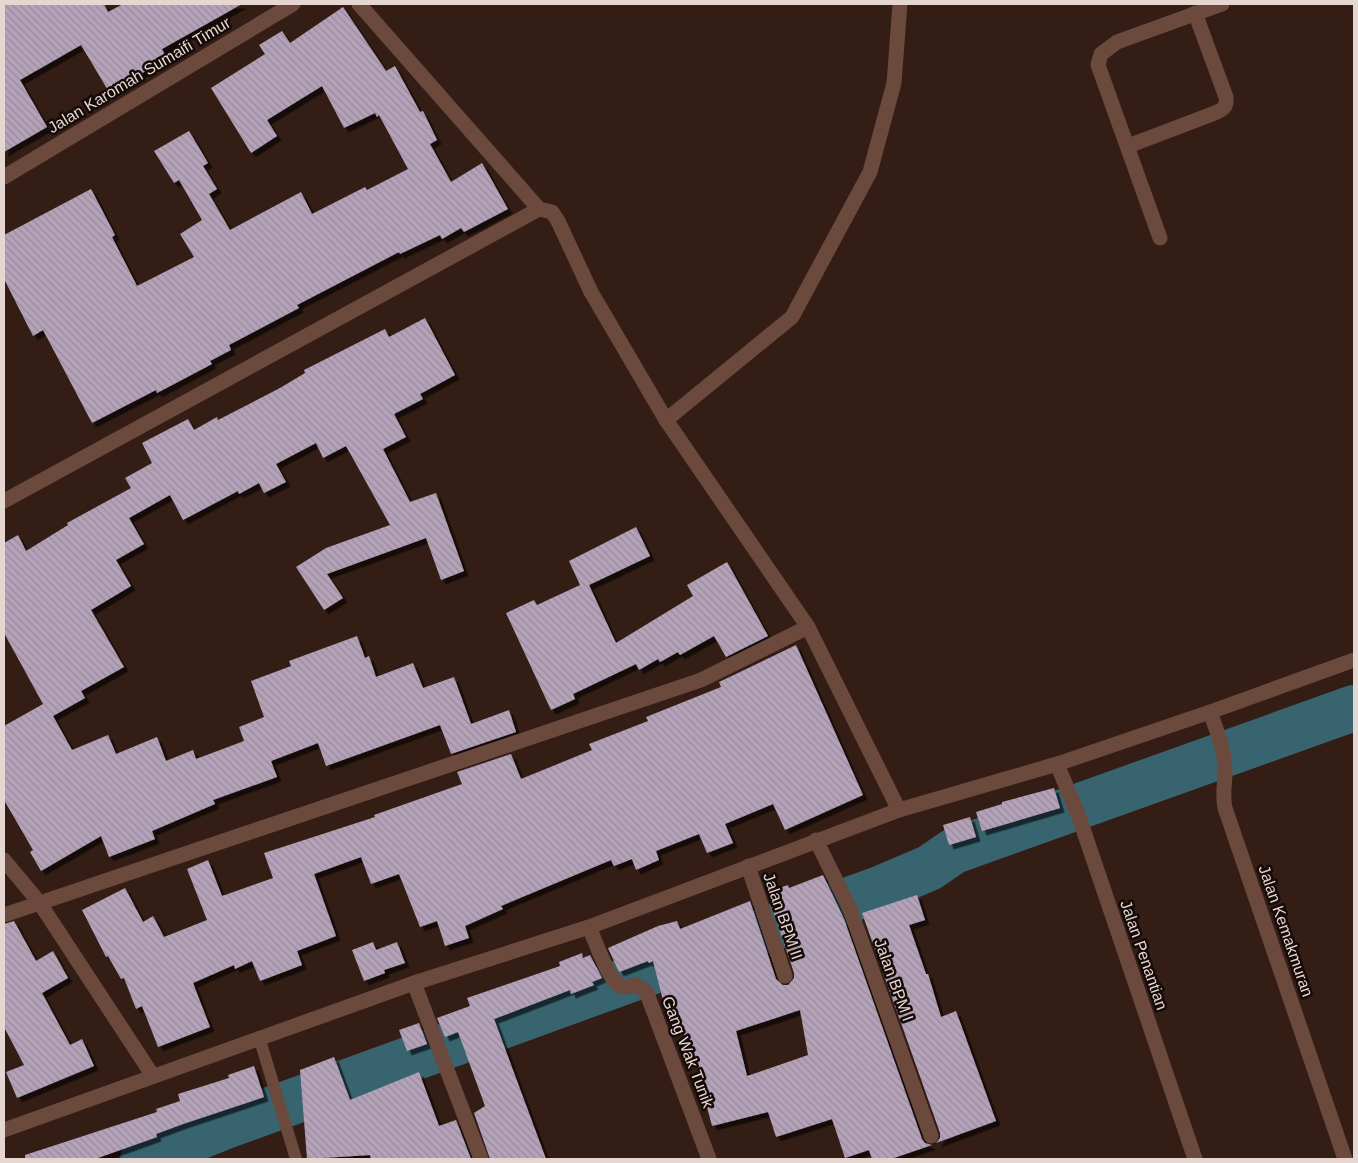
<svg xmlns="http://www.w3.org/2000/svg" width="1358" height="1163" viewBox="0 0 1358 1163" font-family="Helvetica,sans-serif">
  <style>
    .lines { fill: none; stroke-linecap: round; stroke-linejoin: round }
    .river { stroke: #386470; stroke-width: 46 }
    .building { fill: url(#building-back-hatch); fill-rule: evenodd; filter: url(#shadow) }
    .service { stroke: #6b493d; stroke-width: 12 }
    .minor { stroke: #6b493d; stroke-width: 15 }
    .tertiary { stroke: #6b493d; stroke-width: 15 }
    .labels { text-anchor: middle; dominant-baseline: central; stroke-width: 5; stroke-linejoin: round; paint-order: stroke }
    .street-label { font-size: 16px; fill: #e6d6d1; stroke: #140a07 }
  </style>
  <defs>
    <pattern id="building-back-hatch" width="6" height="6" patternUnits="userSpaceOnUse" patternTransform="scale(1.25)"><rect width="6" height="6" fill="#b4a2b9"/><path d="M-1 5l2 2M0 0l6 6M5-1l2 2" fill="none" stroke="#988a9a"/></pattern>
    <filter id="shadow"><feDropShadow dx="4.5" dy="4.5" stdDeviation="0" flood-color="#0009"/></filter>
  </defs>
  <rect width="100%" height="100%" fill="#331d15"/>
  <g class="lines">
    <path class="river" d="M 143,1159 L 226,1126 L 882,888 L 929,868 L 954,851 L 1354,708"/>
  </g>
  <g class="building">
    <path d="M 4,4 L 104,4 L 108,12 L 123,4 L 242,4 L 162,49 L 167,59 L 109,92 L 81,45 L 20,80 L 47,127 L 4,152 Z"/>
    <path d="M 343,7 L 386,71 L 395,66 L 420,112 L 423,111 L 437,140 L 430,144 L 451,182 L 482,163 L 508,209 L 464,232 L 461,228 L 442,239 L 440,235 L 400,254 L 399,252 L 297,305 L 299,308 L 229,345 L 231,350 L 210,361 L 212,364 L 157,393 L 156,390 L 92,423 L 43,330 L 33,336 L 4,279 L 4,235 L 91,189 L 115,235 L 112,237 L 137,286 L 194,257 L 180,234 L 202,220 L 179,180 L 174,183 L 154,151 L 189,131 L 208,163 L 203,166 L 217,189 L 209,194 L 230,230 L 301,192 L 312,214 L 365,187 L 367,190 L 408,169 L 379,115 L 377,117 L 375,113 L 344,128 L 322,86 L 267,120 L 277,136 L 251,153 L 211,88 L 265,54 L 259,45 L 282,31 L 290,43 Z"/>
    <path d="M 425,318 L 455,375 L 420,394 L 423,399 L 394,414 L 406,437 L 383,449 L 410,502 L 436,493 L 464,571 L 441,580 L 426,538 L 327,574 L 343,598 L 324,610 L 296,567 L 326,548 L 390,525 L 346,446 L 323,458 L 316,443 L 276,464 L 286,482 L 264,493 L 259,483 L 239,494 L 238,491 L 183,520 L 170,495 L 129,518 L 144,544 L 116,560 L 131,586 L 91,610 L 124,667 L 81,691 L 85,698 L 53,716 L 72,750 L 108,735 L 116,754 L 157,737 L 166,761 L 193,750 L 196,759 L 244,741 L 239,727 L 264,717 L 251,681 L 291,666 L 289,661 L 357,636 L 365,658 L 369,656 L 376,677 L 413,663 L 423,688 L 454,677 L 471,724 L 509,710 L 516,732 L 451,754 L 440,725 L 326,766 L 318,743 L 271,761 L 277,777 L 213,800 L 215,804 L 152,831 L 155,839 L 109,857 L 101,836 L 41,871 L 30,852 L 33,850 L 4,800 L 4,726 L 43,704 L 4,633 L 4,543 L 18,535 L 26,551 L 68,525 L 67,523 L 131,488 L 125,478 L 152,463 L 142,443 L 188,419 L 194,430 L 217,417 L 218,420 L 280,388 L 305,373 L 304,370 L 385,329 L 389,337 Z"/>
    <path d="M 636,527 L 650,556 L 589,585 L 616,643 L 693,596 L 687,585 L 727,562 L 768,636 L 726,657 L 714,636 L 680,655 L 678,652 L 660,662 L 658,659 L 639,670 L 636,664 L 573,694 L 575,699 L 551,710 L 506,613 L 534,600 L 537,605 L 580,585 L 569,561 Z"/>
    <path d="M 796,645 L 863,795 L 785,830 L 773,804 L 725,824 L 733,843 L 707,853 L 699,834 L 656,851 L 659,860 L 636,870 L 632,859 L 614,866 L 611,860 L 501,906 L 503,909 L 465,926 L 469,938 L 445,946 L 437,921 L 420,927 L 399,874 L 371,884 L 361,857 L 314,874 L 336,936 L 297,951 L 302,965 L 260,981 L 252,961 L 235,969 L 234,965 L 193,983 L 210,1027 L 158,1047 L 142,1006 L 136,1009 L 124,978 L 121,979 L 108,956 L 106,957 L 82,910 L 125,888 L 143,922 L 153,916 L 164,937 L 207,920 L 187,869 L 208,860 L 222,896 L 273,878 L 264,853 L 375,817 L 374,815 L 462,784 L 457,772 L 511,754 L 521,779 L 592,750 L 589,744 L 648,721 L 646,717 L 721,687 L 719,682 Z"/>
    <path d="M 1054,788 L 1060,808 L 982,831 L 976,812 L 1002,804 L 1002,802 Z"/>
    <path d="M 970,817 L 976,837 L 949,845 L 943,825 Z"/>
    <path d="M 823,875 L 844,919 L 922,1139 L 925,1143 L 932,1145 L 891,1159 L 872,1159 L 869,1150 L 845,1158 L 832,1119 L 776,1137 L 768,1112 L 712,1126 L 689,1039 L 686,1040 L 677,1013 L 667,1016 L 653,961 L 649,963 L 648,961 L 619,972 L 608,948 L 658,926 L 677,921 L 680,929 L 750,901 L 776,979 L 783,985 L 788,985 L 794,978 L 794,973 L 767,892 L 788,885 L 789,888 ZM 800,1010 L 808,1055 L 747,1076 L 736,1031 Z"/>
    <path d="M 917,895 L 925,920 L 909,925 L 926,974 L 928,974 L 941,1017 L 956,1011 L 996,1121 L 936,1143 L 940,1138 L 940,1133 L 862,913 Z"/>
    <path d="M 14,921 L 36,961 L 53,951 L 68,978 L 42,993 L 70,1045 L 82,1039 L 94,1066 L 17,1098 L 6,1072 L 24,1065 L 4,1027 L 4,924 Z"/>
    <path d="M 373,942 L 376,950 L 397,942 L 405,963 L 384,970 L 385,973 L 364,981 L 352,950 Z"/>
    <path d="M 582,953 L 583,958 L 590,955 L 602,978 L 592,982 L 594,985 L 571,994 L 570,990 L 494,1019 L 546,1159 L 490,1159 L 474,1113 L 485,1106 L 458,1032 L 445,1037 L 437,1018 L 470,1006 L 467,998 L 560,966 L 559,962 Z"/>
    <path d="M 419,1023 L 427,1044 L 407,1051 L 399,1030 Z"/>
    <path d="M 334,1057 L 350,1100 L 419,1072 L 439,1126 L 456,1120 L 471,1159 L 371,1159 L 370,1155 L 307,1159 L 300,1070 Z"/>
    <path d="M 254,1066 L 264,1097 L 183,1124 L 156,1134 L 157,1137 L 95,1159 L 25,1159 L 25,1155 L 157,1112 L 156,1109 L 180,1101 L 178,1094 L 229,1078 L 228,1075 Z"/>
  </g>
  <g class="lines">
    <path class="service" d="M 259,1037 L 296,1159"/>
    <g class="minor">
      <path d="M 359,4 L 539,209 L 552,212 L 558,221 L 591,292 L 666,420 L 808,627 L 899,810"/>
      <path d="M 1128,146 L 1215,113 C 1224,109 1227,107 1226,97 L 1195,13"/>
      <path d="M 4,177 L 293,4"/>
      <path d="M 1160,238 L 1098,65 L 1101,54 L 1117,42 L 1222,4"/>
      <path d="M 666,420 L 792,317 L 870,172 L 894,83 L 900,4"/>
      <path d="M 4,501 L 539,209"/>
      <path d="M 1210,712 C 1217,731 1226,753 1225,773 C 1225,787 1222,793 1225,808 L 1345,1159"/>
      <path d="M 1057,764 L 1079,817 L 1195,1159"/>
      <path d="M 816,840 L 850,909 L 931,1136"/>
      <path d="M 4,860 L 39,902 L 153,1076"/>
      <path d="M 748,866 L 785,976"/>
      <path d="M 4,915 L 701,680 L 808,627"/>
      <path d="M 589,927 C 596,942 607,978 620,986 C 625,989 631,986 635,985 L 646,991 L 709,1159"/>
      <path d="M 414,983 L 481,1159"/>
    </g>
    <path class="tertiary" d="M 4,1130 L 414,983 L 589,927 L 899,810 L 1057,764 L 1210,712 L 1354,660"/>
  </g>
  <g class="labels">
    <g class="street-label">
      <text transform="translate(139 75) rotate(-31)">Jalan Karomah Sumaifi Timur</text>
      <text transform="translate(783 916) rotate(71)">Jalan BPM II</text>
      <text transform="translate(1286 931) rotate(71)">Jalan Kemakmuran</text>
      <text transform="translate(1144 955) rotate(71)">Jalan Penantian</text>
      <text transform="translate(894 980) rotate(70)">Jalan BPM I</text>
      <text transform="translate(688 1052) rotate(69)">Gang Wak Tunik</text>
    </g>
  </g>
  <rect width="1358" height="1163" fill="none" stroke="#e6d6d1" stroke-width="10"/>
</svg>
